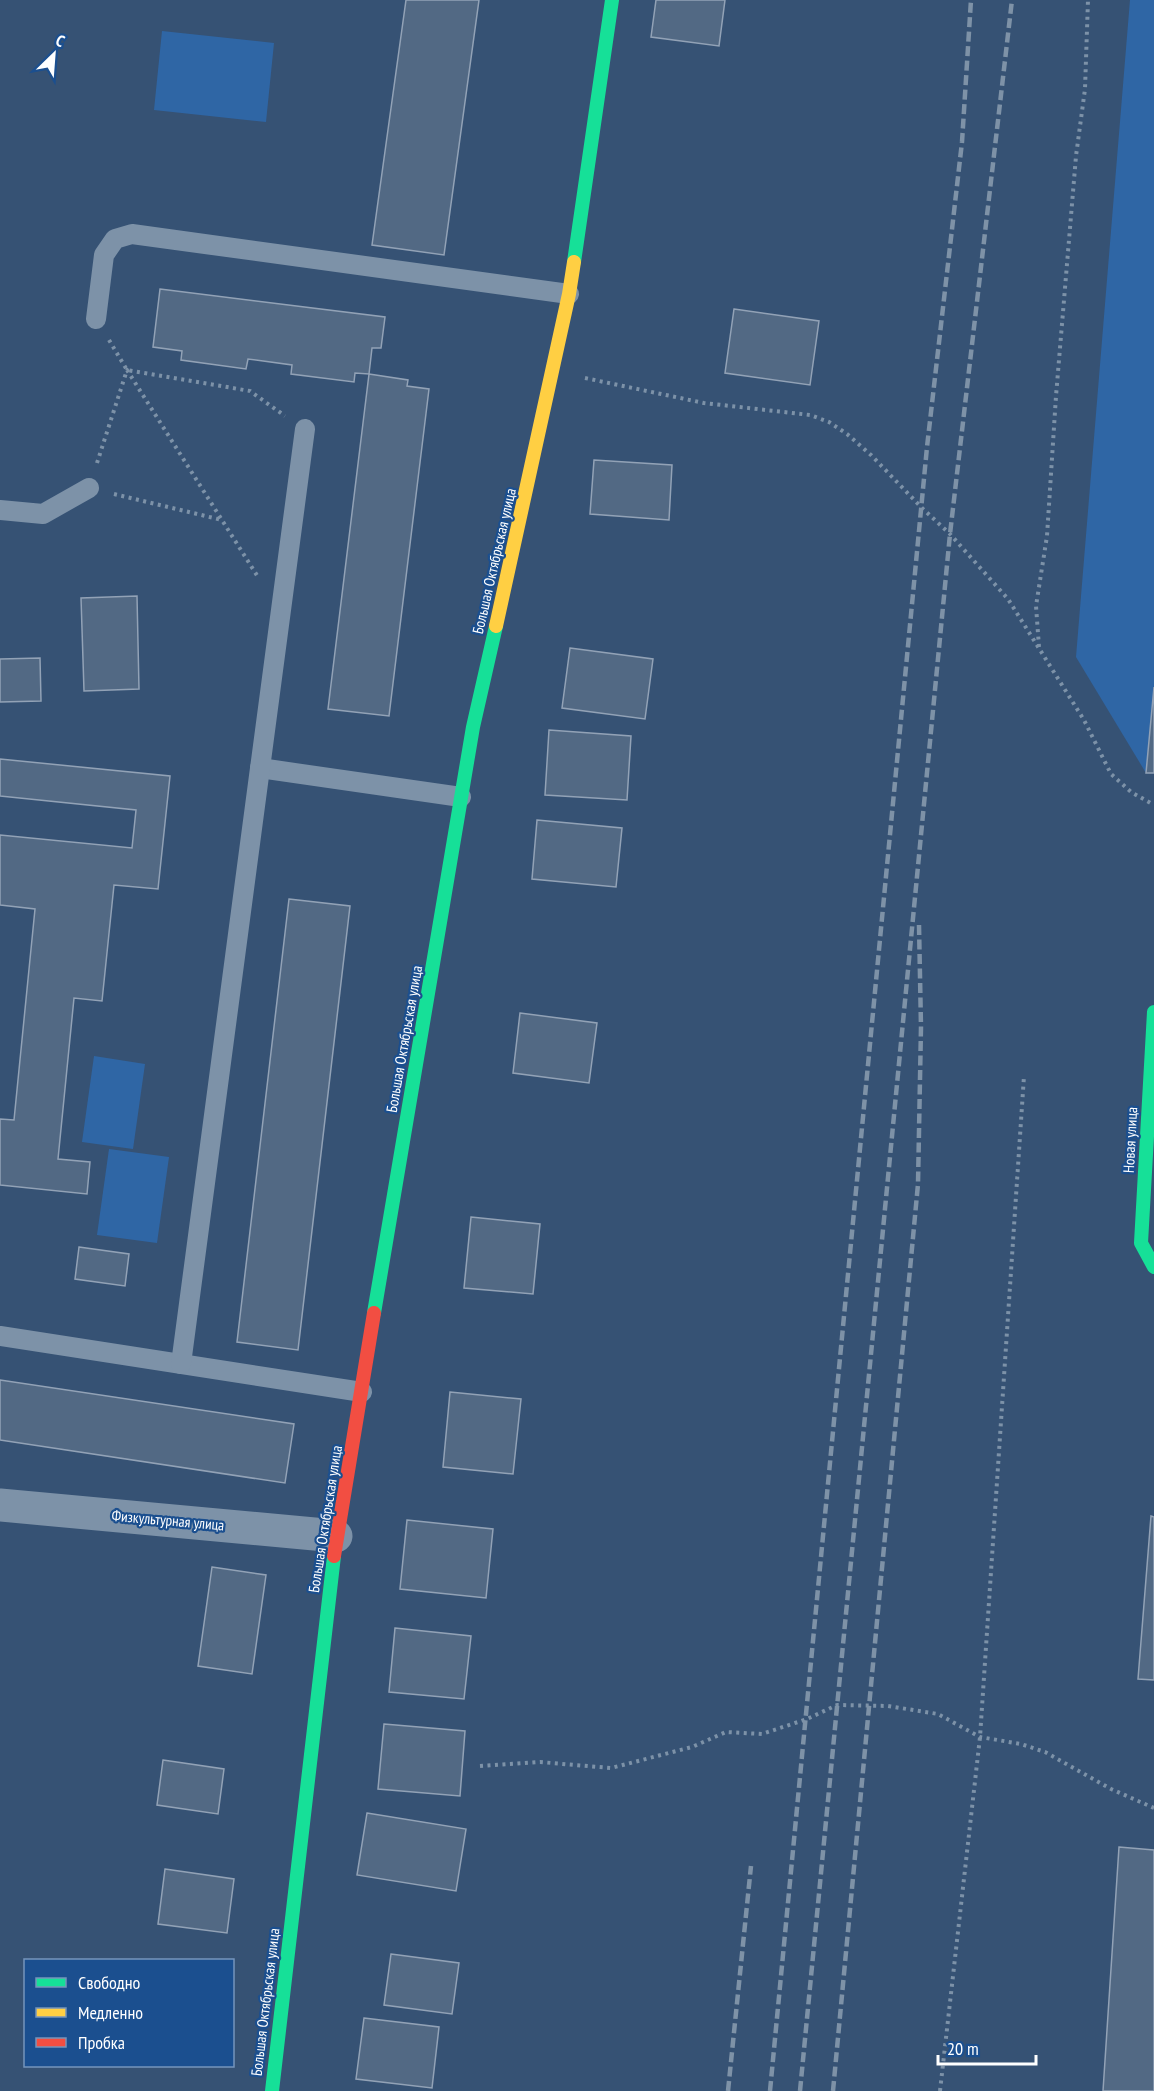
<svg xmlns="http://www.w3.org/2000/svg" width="1154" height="2091" viewBox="0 0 1154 2091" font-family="'PT Sans Narrow',sans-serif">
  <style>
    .green { fill: #2f66a5 }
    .building { fill: #526984; stroke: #92a2b6; stroke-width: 1.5 }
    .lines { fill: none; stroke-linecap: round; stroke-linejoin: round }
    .path { stroke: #7d92a8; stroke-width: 4; stroke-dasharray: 3 4.5; stroke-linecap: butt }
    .lane { stroke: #7d92a8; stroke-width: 20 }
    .street { stroke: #7d92a8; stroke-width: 33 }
    .fast { stroke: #16e098; stroke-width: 14 }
    .slow { stroke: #ffcf43; stroke-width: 14 }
    .jam { stroke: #f24e42; stroke-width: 14 }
    .rail { stroke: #7e92a7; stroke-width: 4.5; stroke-dasharray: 10 4.5; stroke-linecap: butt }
    .labels { text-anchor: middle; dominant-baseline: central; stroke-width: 4.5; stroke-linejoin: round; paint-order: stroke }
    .street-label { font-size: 15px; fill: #fff; stroke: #1b4f8f }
  </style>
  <rect width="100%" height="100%" fill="#365274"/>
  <g class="green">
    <path d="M 1130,0 L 1154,0 L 1154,687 L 1146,773 L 1076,657 Z"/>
    <path d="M 162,31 L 274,43 L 266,122 L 154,110 Z"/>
    <path d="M 94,1056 L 145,1064 L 133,1149 L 82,1142 Z"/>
    <path d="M 109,1149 L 169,1157 L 157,1243 L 97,1235 Z"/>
  </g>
  <g class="building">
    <path d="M 406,0 L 479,0 L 444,255 L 372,245 Z"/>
    <path d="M 656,0 L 725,0 L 719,46 L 651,37 Z"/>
    <path d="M 160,289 L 385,317 L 381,348 L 372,348 L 369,374 L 355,373 L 354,382 L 291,374 L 292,365 L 248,359 L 246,369 L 181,360 L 182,351 L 153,347 Z"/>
    <path d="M 734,309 L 819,321 L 810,385 L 725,373 Z"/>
    <path d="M 369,374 L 408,380 L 407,386 L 429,389 L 389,716 L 328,709 Z"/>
    <path d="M 594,460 L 672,465 L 669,520 L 590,514 Z"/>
    <path d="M 137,596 L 139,689 L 84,691 L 81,598 Z"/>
    <path d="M 570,648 L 653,659 L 645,719 L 562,708 Z"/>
    <path d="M 40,658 L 41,701 L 0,702 L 0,659 Z"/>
    <path d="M 1154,687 L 1154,773 L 1146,773 Z"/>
    <path d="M 549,730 L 631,736 L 627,800 L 545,795 Z"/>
    <path d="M 0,759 L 170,776 L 158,889 L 114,885 L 102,1001 L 74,998 L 58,1159 L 90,1162 L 87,1194 L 0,1185 L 0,1119 L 14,1120 L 35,909 L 0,905 L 0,835 L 132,848 L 136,810 L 0,796 Z"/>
    <path d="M 537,820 L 622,828 L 616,887 L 532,879 Z"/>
    <path d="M 289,899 L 350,906 L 298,1350 L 237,1342 Z"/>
    <path d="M 520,1013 L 597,1023 L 589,1083 L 513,1073 Z"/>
    <path d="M 471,1217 L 540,1224 L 533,1294 L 464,1288 Z"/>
    <path d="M 79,1247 L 129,1254 L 125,1286 L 75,1279 Z"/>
    <path d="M 0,1380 L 294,1424 L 285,1483 L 0,1440 Z"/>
    <path d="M 450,1392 L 521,1399 L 513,1474 L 443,1467 Z"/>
    <path d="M 1151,1516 L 1154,1517 L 1154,1680 L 1138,1679 Z"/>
    <path d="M 407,1520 L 493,1529 L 486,1598 L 400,1589 Z"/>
    <path d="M 212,1567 L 266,1575 L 252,1674 L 198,1666 Z"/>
    <path d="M 395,1628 L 471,1636 L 464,1699 L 389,1692 Z"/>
    <path d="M 384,1724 L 465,1731 L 460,1796 L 378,1789 Z"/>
    <path d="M 163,1760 L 224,1769 L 218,1814 L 157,1805 Z"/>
    <path d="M 367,1813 L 466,1829 L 456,1891 L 357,1875 Z"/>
    <path d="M 1119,1847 L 1154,1850 L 1154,2091 L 1103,2091 Z"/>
    <path d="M 165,1869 L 234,1879 L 227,1933 L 158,1924 Z"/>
    <path d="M 391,1954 L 459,1963 L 452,2014 L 384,2005 Z"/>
    <path d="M 364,2018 L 439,2027 L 432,2088 L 356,2079 Z"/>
  </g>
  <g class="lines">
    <g class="path">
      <path d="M 109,340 L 127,370 L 250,391 L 285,416"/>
      <path d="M 585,378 L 704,403 L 810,415 L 829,422 L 847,434 L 871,455 L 922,508 L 950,534 L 1008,599 L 1084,720 L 1111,774 L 1131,792 L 1154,805"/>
      <path d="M 97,463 L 127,370 L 258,577"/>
      <path d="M 114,494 L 222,520"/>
      <path d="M 1039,647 L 1036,606 L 1047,536 L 1056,396 L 1076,156 L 1085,89 L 1088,0"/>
      <path d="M 480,1766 L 540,1762 L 611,1768 L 692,1747 L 726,1732 L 762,1734 L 807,1719 L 837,1705 L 888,1706 L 938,1714 L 980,1737 L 1021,1744 L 1045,1752 L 1111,1789 L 1154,1808"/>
      <path d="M 940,2091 L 980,1737 L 1024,1076"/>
    </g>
    <g class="lane">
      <path d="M 96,319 L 104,255 L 115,239 L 132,234 L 569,294"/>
      <path d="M 0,510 L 43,514 L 89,488"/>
      <path d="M 260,768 L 461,797"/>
      <path d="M 0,1336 L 362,1392"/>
      <path d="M 181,1364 L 305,429"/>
    </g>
    <path class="street" d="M 0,1505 L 336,1536"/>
    <g class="fast">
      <path d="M 574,262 L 612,0"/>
      <path d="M 1154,1012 L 1141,1243 L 1154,1267"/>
      <path d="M 374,1313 L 473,727 L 496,626"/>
      <path d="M 272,2091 L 334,1556"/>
    </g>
    <path class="slow" d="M 496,626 L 569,294 L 574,262"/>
    <path class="jam" d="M 334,1556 L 374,1313"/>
    <g class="rail">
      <path d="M 728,2091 L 751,1866"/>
      <path d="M 770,2091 L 927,447 L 962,142 L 971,0"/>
      <path d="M 800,2091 L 950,534 L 1012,0"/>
      <path d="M 833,2091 L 918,1184 L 921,1027 L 919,925"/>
    </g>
  </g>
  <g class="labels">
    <g class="street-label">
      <text transform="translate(494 561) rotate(-77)">Большая Октябрьская улица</text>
      <text transform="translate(404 1039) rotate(-80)">Большая Октябрьская улица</text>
      <text transform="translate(1130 1140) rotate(-87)">Новая улица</text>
      <text transform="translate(325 1519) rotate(-81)">Большая Октябрьская улица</text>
      <text transform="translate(168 1520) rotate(5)">Физкультурная улица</text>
      <text transform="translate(265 2002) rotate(-83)">Большая Октябрьская улица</text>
    </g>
  </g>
  <rect x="24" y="1959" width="210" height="108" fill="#1b4f8f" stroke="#7695bc" stroke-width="1.5"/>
  <rect x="36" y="1978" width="30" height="9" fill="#16e098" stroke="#7695bc" stroke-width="1.5"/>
  <text x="78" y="1989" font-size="18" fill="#ffffff">Свободно</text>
  <rect x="36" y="2008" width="30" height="9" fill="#ffcf43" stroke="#7695bc" stroke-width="1.5"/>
  <text x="78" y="2019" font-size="18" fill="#ffffff">Медленно</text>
  <rect x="36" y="2038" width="30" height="9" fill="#f24e42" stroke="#7695bc" stroke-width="1.5"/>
  <text x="78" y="2049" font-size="18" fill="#ffffff">Пробка</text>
  <g transform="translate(54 54) rotate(25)" stroke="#1b4f8f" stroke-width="4.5" paint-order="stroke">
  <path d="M0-4.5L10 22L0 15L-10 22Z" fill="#ffffff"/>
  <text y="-9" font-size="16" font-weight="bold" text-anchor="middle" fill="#ffffff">С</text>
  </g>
  <path d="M938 2055v9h98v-9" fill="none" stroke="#ffffff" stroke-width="3"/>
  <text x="947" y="2055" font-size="18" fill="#ffffff" stroke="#1b4f8f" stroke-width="4.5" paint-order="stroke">20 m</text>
</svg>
